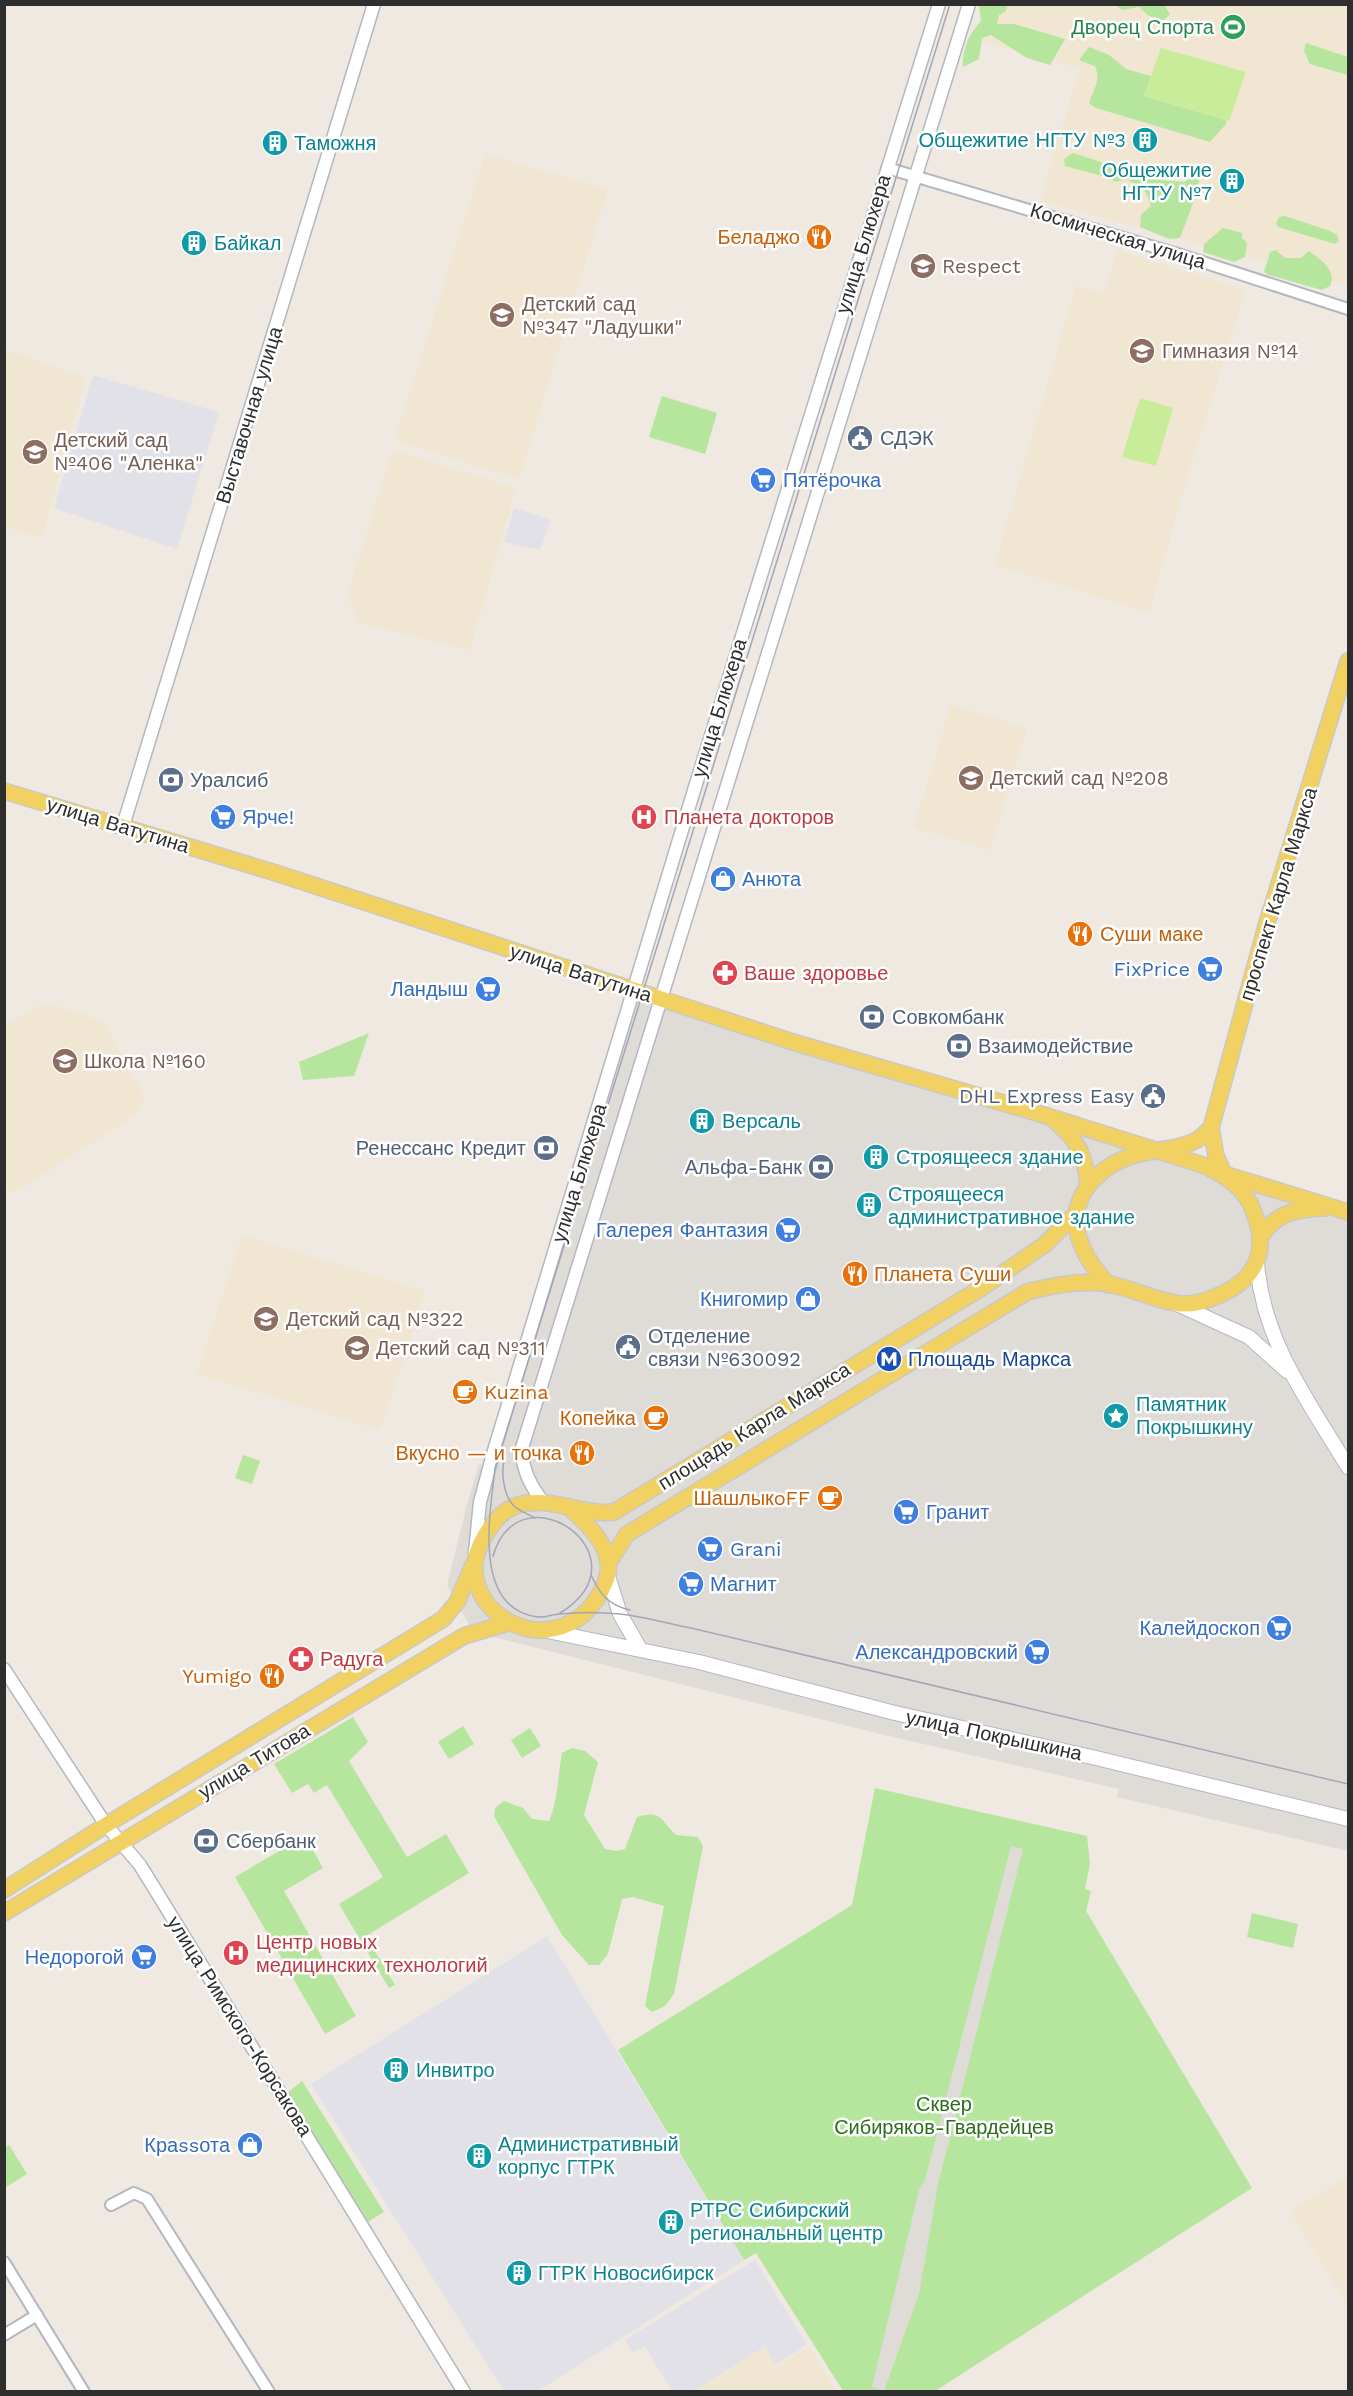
<svg xmlns="http://www.w3.org/2000/svg" width="1353" height="2396" viewBox="0 0 1353 2396" font-family="'Work Sans',sans-serif">
  <style>
    .industrial { fill: #e3e1e8 }
    .education { fill: #f0e6d1 }
    .green { fill: #b6e59e }
    .pitch { fill: #c9ec9a }
    .plaza { fill: #dfdcd8 }
    .lines { fill: none; stroke-linecap: round; stroke-linejoin: round }
    .minor-casing { stroke: #b4b7c1; stroke-width: 14 }
    .tertiary-casing { stroke: #b4b7c1; stroke-width: 15 }
    .secondary-casing { stroke: #b4b7c1; stroke-width: 16 }
    .primary-casing { stroke: #c9c9c9; stroke-width: 18 }
    .minor { stroke: #fff; stroke-width: 10 }
    .tertiary { stroke: #fff; stroke-width: 12 }
    .secondary { stroke: #fff; stroke-width: 14 }
    .primary { stroke: #f2d163; stroke-width: 15 }
    .tram { stroke: #a3a6b8; stroke-width: 1.5 }
    .labels { text-anchor: middle; dominant-baseline: central; stroke-width: 5; stroke-linejoin: round; paint-order: stroke }
    .leisure-label { font-size: 20px; fill: #27864d; stroke: #fff; text-anchor: end }
    .culture-label { font-size: 20px; fill: #0d838f; stroke: #fff; text-anchor: start }
    .street-label { font-size: 20px; fill: #2e2e2e; stroke: #fff }
    .food-label { font-size: 20px; fill: #c56008; stroke: #fff; text-anchor: end }
    .education-label { font-size: 20px; fill: #785e54; stroke: #fff; text-anchor: start }
    .service-label { font-size: 20px; fill: #4e5e75; stroke: #fff; text-anchor: start }
    .shop-label { font-size: 20px; fill: #366cbe; stroke: #fff; text-anchor: end }
    .health-label { font-size: 20px; fill: #be3a42; stroke: #fff; text-anchor: start }
    .transit-label { font-size: 20px; fill: #164399; stroke: #fff; text-anchor: start }
    .park-label { font-size: 20px; fill: #2c6e1b; stroke: #fff }
  </style>
  <rect width="100%" height="100%" fill="#efe9e1"/>
  <g class="industrial">
    <path d="M 93,375 L 219,412 L 177,549 L 54,508 Z"/>
    <path d="M 514,508 L 551,520 L 540,550 L 504,542 Z"/>
    <path d="M 547,1936 L 744,2260 L 538,2391 L 504,2391 L 311,2084 Z"/>
    <path d="M 755,2260 L 807,2345 L 775,2365 L 765,2346 L 696,2391 L 672,2392 L 645,2346 L 633,2353 L 625,2340 Z"/>
  </g>
  <g class="education">
    <path d="M 986,5 L 1348,5 L 1348,284 L 1040,201 L 1080,68 L 976,40 Z"/>
    <path d="M 485,154 L 608,189 L 519,479 L 395,440 Z"/>
    <path d="M 1117,250 L 1246,290 L 1183,492 L 1149,613 L 995,564 L 1076,286 L 1104,293 Z"/>
    <path d="M 5,349 L 86,378 L 42,538 L 5,527 Z"/>
    <path d="M 393,450 L 516,488 L 470,650 L 359,623 L 347,595 Z"/>
    <path d="M 951,705 L 1027,728 L 990,850 L 914,828 Z"/>
    <path d="M 44,1002 L 86,1015 L 105,1024 L 144,1097 L 137,1114 L 17,1191 L 5,1191 L 5,1025 Z"/>
    <path d="M 242,1235 L 425,1291 L 380,1430 L 197,1374 Z"/>
    <path d="M 1348,2176 L 1348,2298 L 1345,2301 L 1291,2212 Z"/>
    <path d="M 765,2347 L 775,2367 L 809,2347 L 837,2391 L 693,2391 Z"/>
  </g>
  <g class="green">
    <path d="M 979,5 L 1007,5 L 1006,11 L 999,15 L 997,24 L 1014,24 L 1065,39 L 1050,65 L 1027,58 L 991,35 L 982,38 L 979,59 L 963,67 C 962,49 969,34 981,21 Z"/>
    <path d="M 1115,5 L 1164,5 L 1170,14 L 1164,20 L 1149,16 L 1139,7 L 1122,10 Z"/>
    <path d="M 1306,43 L 1348,57 L 1348,75 L 1310,64 L 1304,51 Z"/>
    <path d="M 1089,47 L 1109,55 L 1126,69 L 1151,76 L 1144,96 L 1226,120 L 1226,124 L 1210,142 L 1096,108 L 1089,103 C 1094,88 1101,81 1095,66 L 1079,60 Z"/>
    <path d="M 1073,153 L 1113,166 L 1118,164 C 1127,172 1140,170 1149,179 L 1184,182 L 1191,177 L 1193,170 L 1201,172 L 1196,195 L 1180,238 L 1169,239 L 1140,227 L 1141,215 L 1151,206 L 1146,192 L 1127,179 L 1115,182 L 1110,178 L 1065,166 L 1064,159 Z"/>
    <path d="M 1285,216 L 1330,231 L 1337,235 L 1339,241 L 1335,244 L 1278,227 L 1276,223 L 1279,217 Z"/>
    <path d="M 1223,228 L 1242,233 L 1242,238 L 1247,243 L 1245,257 L 1234,262 L 1203,252 L 1204,244 Z"/>
    <path d="M 1276,250 L 1285,258 L 1301,258 L 1309,251 C 1321,260 1337,270 1330,286 L 1322,290 L 1269,275 L 1264,272 L 1270,252 Z"/>
    <path d="M 662,396 L 717,413 L 705,454 L 649,437 Z"/>
    <path d="M 369,1033 L 354,1076 L 303,1080 L 299,1062 Z"/>
    <path d="M 243,1455 L 260,1461 L 252,1484 L 235,1478 Z"/>
    <path d="M 353,1717 L 368,1742 L 349,1761 L 407,1857 L 446,1834 L 469,1873 L 366,1936 L 395,1985 L 389,1988 L 339,1904 L 383,1877 L 327,1785 L 314,1793 L 308,1784 L 292,1793 L 274,1764 Z"/>
    <path d="M 463,1726 L 474,1744 L 449,1759 L 438,1742 Z"/>
    <path d="M 530,1728 L 541,1746 L 522,1758 L 511,1740 Z"/>
    <path d="M 572,1748 L 585,1751 L 598,1762 L 584,1815 L 605,1849 L 617,1851 L 625,1849 L 637,1817 C 662,1809 661,1821 676,1835 L 698,1837 L 703,1846 L 674,1994 L 665,2006 L 652,2012 L 645,2006 L 664,1906 L 633,1897 L 622,1899 L 608,1954 L 599,1965 L 589,1965 L 562,1935 L 494,1816 L 495,1808 L 504,1801 L 523,1808 L 532,1819 L 549,1821 C 558,1800 558,1776 562,1753 Z"/>
    <path d="M 875,1788 L 1087,1836 L 1090,1864 L 1085,1889 L 1091,1891 L 1086,1911 L 1252,2188 L 935,2391 L 843,2391 L 756,2253 L 744,2260 L 618,2050 L 852,1905 Z"/>
    <path d="M 305,1836 L 323,1868 L 284,1891 L 356,2016 L 325,2034 L 235,1877 Z"/>
    <path d="M 1252,1913 L 1298,1924 L 1293,1948 L 1247,1937 Z"/>
    <path d="M 302,2081 L 384,2212 L 368,2222 L 287,2093 Z"/>
    <path d="M 9,2145 L 27,2174 L 5,2188 L 5,2148 Z"/>
  </g>
  <g class="pitch">
    <path d="M 1161,48 L 1246,72 L 1229,121 L 1144,96 Z"/>
    <path d="M 1140,398 L 1173,408 L 1156,466 L 1122,457 Z"/>
  </g>
  <g class="plaza">
    <path d="M 633,992 L 1348,1212 L 1348,1851 L 1117,1797 L 1119,1789 L 884,1735 L 473,1632 L 447,1585 L 466,1508 L 479,1464 L 489,1468 Z"/>
    <path d="M 1011,1846 L 1023,1849 L 938,2184 L 919,2294 L 884,2391 L 872,2387 L 919,2190 L 925,2180 Z"/>
  </g>
  <g class="lines">
    <g class="minor-casing">
      <g id="minor">
        <path d="M 887,168 L 1181,255 L 1348,309"/>
        <path d="M 111,2205 L 134,2193 L 147,2199 L 269,2392"/>
        <path d="M 4,2262 L 84,2392"/>
        <path d="M 4,2335 L 37,2315"/>
      </g>
    </g>
    <g class="tertiary-casing">
      <g id="tertiary">
        <path d="M 123,826 L 374,4"/>
        <path d="M 543,1502 C 530,1485 524,1472 521,1451 L 969,4"/>
        <path d="M 475,1552 L 480,1502 L 493,1454 L 695,787 L 939,4"/>
        <path d="M 4,1669 L 106,1825 L 140,1865 L 464,2392"/>
      </g>
    </g>
    <g class="secondary-casing">
      <g id="secondary">
        <path d="M 1257,1263 C 1263,1342 1309,1402 1348,1467"/>
        <path d="M 1177,1304 L 1249,1337 L 1287,1371"/>
        <path d="M 608,1576 L 620,1614 L 640,1649"/>
        <path d="M 552,1632 L 699,1662 L 895,1713 L 1096,1758 L 1348,1819"/>
      </g>
    </g>
    <g class="primary-casing">
      <g id="primary">
        <path d="M 4,791 L 276,873 L 796,1043 L 1034,1112 L 1200,1164 C 1222,1173 1244,1186 1253,1210 C 1270,1252 1256,1281 1215,1297 C 1203,1302 1188,1306 1175,1303 C 1152,1299 1131,1288 1109,1284 C 1081,1280 1054,1285 1027,1292 L 627,1534 L 608,1564"/>
        <path d="M 1056,1122 C 1078,1140 1085,1156 1088,1184"/>
        <path d="M 1224,1174 L 1216,1156 L 1211,1128 L 1266,926 L 1348,661"/>
        <path d="M 1227,1175 L 1348,1212"/>
        <path d="M 1261,1237 C 1276,1212 1297,1209 1325,1208"/>
        <path d="M 1109,1285 C 1093,1269 1076,1244 1076,1220 C 1077,1186 1107,1162 1138,1154 C 1158,1149 1178,1150 1197,1140 C 1202,1137 1206,1132 1211,1128"/>
        <path d="M 572,1510 C 591,1527 618,1554 605,1583 C 564,1679 437,1610 486,1534 C 493,1522 503,1511 515,1506 C 548,1494 580,1516 614,1512 L 983,1287 L 1044,1245 L 1077,1213"/>
        <path d="M 4,1890 L 106,1825 L 443,1619 L 457,1602 L 473,1565"/>
        <path d="M 4,1913 L 464,1636 L 508,1623"/>
      </g>
    </g>
    <use href="#minor" class="minor"/>
    <use href="#tertiary" class="tertiary"/>
    <use href="#secondary" class="secondary"/>
    <use href="#primary" class="primary"/>
    <g class="tram">
      <path d="M 950,4 L 495,1468 C 490,1514 472,1609 538,1617 C 545,1618 553,1614 560,1614 C 579,1612 601,1612 620,1614 C 643,1616 668,1624 691,1628 L 1348,1784"/>
      <path d="M 504,1461 C 501,1474 504,1495 513,1505 C 518,1511 529,1514 535,1518"/>
      <path d="M 493,1556 C 520,1465 651,1557 560,1613"/>
      <path d="M 591,1575 C 600,1594 608,1605 630,1610"/>
    </g>
  </g>
  <defs>
    <g id="stadium-disc" transform="scale(1.35)"><circle r="9.5" fill="#2e9e5b" stroke="#fff"/><path d="M0-5a6.5 5 0 1 0 0 10a6.5 5 0 1 0 0-10ZM-3.5-1.8h7v3.6h-7Z" fill="#fff"/></g>
    <g id="building-disc" transform="scale(1.35)"><circle r="9.5" fill="#0f9aa8" stroke="#fff"/><path d="M-4-6H4V6H1V3H-1V6H-4ZM-2.5-4.3h1.7v1.8h-1.7ZM.8-4.3h1.7v1.8H.8ZM-2.5-1h1.7V.8h-1.7ZM.8-1h1.7V.8H.8Z" fill="#fff"/></g>
    <g id="restaurant-disc" transform="scale(1.35)"><circle r="9.5" fill="#e8710a" stroke="#fff"/><path d="M-5-6h1v4h1v-4h1v4h1v-4h1v5L-1.5 .5V6h-2V.5L-5-1ZM5-6V6H3V1.5H1.5Q1.5-4 5-6Z" fill="#fff"/></g>
    <g id="school-disc" transform="scale(1.35)"><circle r="9.5" fill="#8d6e63" stroke="#fff"/><path d="M0-5L7-2L0 1L-7-2ZM-4 1L0 2.5L4 1V4Q0 6-4 4Z" fill="#fff"/></g>
    <g id="civic-disc" transform="scale(1.35)"><circle r="9.5" fill="#5c6f8a" stroke="#fff"/><path d="M-.6-6.5H3V-4.5H.6V-3L4-1V1h2V6H-6V1h2V-1L-.6-3ZM-1.2 2.5V6h2.4V2.5Z" fill="#fff"/></g>
    <g id="supermarket-disc" transform="scale(1.35)"><circle r="9.5" fill="#3f7fe0" stroke="#fff"/><path d="M-6-5.5h2.5l.6 2H6L4.5 2H-2.5L-4.4-4H-6ZM-1.5 3.2a1.3 1.3 0 1 0 .1 0ZM3 3.2a1.3 1.3 0 1 0 .1 0Z" fill="#fff"/></g>
    <g id="bank-disc" transform="scale(1.35)"><circle r="9.5" fill="#5c6f8a" stroke="#fff"/><path d="M-6-4H6V4H-6ZM0-2.3a2.3 2.3 0 1 0 0 4.6a2.3 2.3 0 1 0 0-4.6Z" fill="#fff"/></g>
    <g id="hospital-disc" transform="scale(1.35)"><circle r="9.5" fill="#e0444e" stroke="#fff"/><path d="M-5-5h3v3.5h4V-5h3V5h-3V1.5h-4V5h-3Z" fill="#fff"/></g>
    <g id="shop-disc" transform="scale(1.35)"><circle r="9.5" fill="#3f7fe0" stroke="#fff"/><path d="M-5-2.5h2.3a2.7 3.5 0 0 1 5.4 0H5L5.5 6h-11ZM-1.5-2.5h3a1.5 2.3 0 0 0-3 0Z" fill="#fff"/></g>
    <g id="pharmacy-disc" transform="scale(1.35)"><circle r="9.5" fill="#e0444e" stroke="#fff"/><path d="M-2-6h4v4h4v4h-4v4h-4v-4h-4v-4h4Z" fill="#fff"/></g>
    <g id="metro-disc" transform="scale(1.35)"><circle r="9.5" fill="#1a4fb4" stroke="#fff"/><path d="M-5.5 5V-5H-3L0 0L3-5H5.5V5H3V-.5L0 4L-3-.5V5Z" fill="#fff"/></g>
    <g id="cafe-disc" transform="scale(1.35)"><circle r="9.5" fill="#e8710a" stroke="#fff"/><path d="M-5.5-4.5H6V0H3Q3 3.5 0 3.5H-2.5Q-5.5 3.5-5.5 0ZM3-3.2v2h1.7v-2ZM-6 4.5H4V6H-6Z" fill="#fff"/></g>
    <g id="sight-disc" transform="scale(1.35)"><circle r="9.5" fill="#0f9aa8" stroke="#fff"/><path d="M0-6L1.8-2.2L6-1.7L2.9 1.2L3.7 5.4L0 3.3L-3.7 5.4L-2.9 1.2L-6-1.7L-1.8-2.2Z" fill="#fff"/></g>
  </defs>
  <g fill-rule="evenodd">
    <use href="#stadium-disc" x="1233" y="27"/>
    <use href="#building-disc" x="1145" y="140"/>
    <use href="#building-disc" x="275" y="143"/>
    <use href="#building-disc" x="1232" y="181"/>
    <use href="#restaurant-disc" x="819" y="237"/>
    <use href="#building-disc" x="194" y="243"/>
    <use href="#school-disc" x="923" y="266"/>
    <use href="#school-disc" x="502" y="315"/>
    <use href="#school-disc" x="1142" y="351"/>
    <use href="#civic-disc" x="860" y="438"/>
    <use href="#school-disc" x="35" y="452"/>
    <use href="#supermarket-disc" x="763" y="480"/>
    <use href="#school-disc" x="971" y="778"/>
    <use href="#bank-disc" x="171" y="780"/>
    <use href="#supermarket-disc" x="223" y="817"/>
    <use href="#hospital-disc" x="644" y="817"/>
    <use href="#shop-disc" x="723" y="879"/>
    <use href="#restaurant-disc" x="1080" y="934"/>
    <use href="#supermarket-disc" x="1210" y="969"/>
    <use href="#pharmacy-disc" x="725" y="973"/>
    <use href="#supermarket-disc" x="488" y="989"/>
    <use href="#bank-disc" x="872" y="1017"/>
    <use href="#bank-disc" x="959" y="1046"/>
    <use href="#school-disc" x="65" y="1061"/>
    <use href="#civic-disc" x="1153" y="1096"/>
    <use href="#building-disc" x="702" y="1121"/>
    <use href="#bank-disc" x="546" y="1148"/>
    <use href="#building-disc" x="876" y="1157"/>
    <use href="#bank-disc" x="821" y="1167"/>
    <use href="#building-disc" x="869" y="1205"/>
    <use href="#supermarket-disc" x="788" y="1230"/>
    <use href="#restaurant-disc" x="855" y="1274"/>
    <use href="#shop-disc" x="808" y="1299"/>
    <use href="#school-disc" x="266" y="1319"/>
    <use href="#civic-disc" x="628" y="1347"/>
    <use href="#school-disc" x="357" y="1348"/>
    <use href="#metro-disc" x="889" y="1359"/>
    <use href="#cafe-disc" x="465" y="1392"/>
    <use href="#sight-disc" x="1116" y="1416"/>
    <use href="#cafe-disc" x="656" y="1418"/>
    <use href="#restaurant-disc" x="582" y="1453"/>
    <use href="#cafe-disc" x="830" y="1498"/>
    <use href="#supermarket-disc" x="906" y="1512"/>
    <use href="#supermarket-disc" x="710" y="1549"/>
    <use href="#supermarket-disc" x="691" y="1584"/>
    <use href="#supermarket-disc" x="1279" y="1628"/>
    <use href="#supermarket-disc" x="1037" y="1652"/>
    <use href="#pharmacy-disc" x="301" y="1659"/>
    <use href="#restaurant-disc" x="272" y="1676"/>
    <use href="#bank-disc" x="206" y="1841"/>
    <use href="#hospital-disc" x="236" y="1953"/>
    <use href="#supermarket-disc" x="144" y="1957"/>
    <use href="#building-disc" x="396" y="2070"/>
    <use href="#shop-disc" x="250" y="2145"/>
    <use href="#building-disc" x="479" y="2156"/>
    <use href="#building-disc" x="671" y="2222"/>
    <use href="#building-disc" x="519" y="2273"/>
  </g>
  <g class="labels">
    <g class="leisure-label">
      <text x="1214" y="27">Дворец Спорта</text>
    </g>
    <g class="culture-label">
      <text x="1126" y="140" text-anchor="end">Общежитие НГТУ №3</text>
      <text x="294" y="143">Таможня</text>
      <text x="1212" y="170" text-anchor="end">Общежитие<tspan x="1212" dy="23">НГТУ №7</tspan></text>
      <text x="214" y="243">Байкал</text>
      <text x="722" y="1121">Версаль</text>
      <text x="896" y="1157">Строящееся здание</text>
      <text x="888" y="1194">Строящееся<tspan x="888" dy="23">административное здание</tspan></text>
      <text x="1136" y="1404">Памятник<tspan x="1136" dy="23">Покрышкину</tspan></text>
      <text x="416" y="2070">Инвитро</text>
      <text x="498" y="2144">Административный<tspan x="498" dy="23">корпус ГТРК</tspan></text>
      <text x="690" y="2210">РТРС Сибирский<tspan x="690" dy="23">региональный центр</tspan></text>
      <text x="538" y="2273">ГТРК Новосибирск</text>
    </g>
    <g class="street-label">
      <text transform="translate(1118 236) rotate(17)">Космическая улица</text>
      <text transform="translate(863 244) rotate(-73)">улица Блюхера</text>
      <text transform="translate(249 415) rotate(-73)">Выставочная улица</text>
      <text transform="translate(719 708) rotate(-73)">улица Блюхера</text>
      <text transform="translate(118 825) rotate(17)">улица Ватутина</text>
      <text transform="translate(1278 894) rotate(-73)">проспект Карла Маркса</text>
      <text transform="translate(581 973) rotate(18)">улица Ватутина</text>
      <text transform="translate(579 1173) rotate(-73)">улица Блюхера</text>
      <text transform="translate(754 1426) rotate(-32)">площадь Карла Маркса</text>
      <text transform="translate(994 1735) rotate(12)">улица Покрышкина</text>
      <text transform="translate(254 1761) rotate(-31)">улица Титова</text>
      <text transform="translate(240 2026) rotate(58)">улица Римского-Корсакова</text>
    </g>
    <g class="food-label">
      <text x="800" y="237">Беладжо</text>
      <text x="1100" y="934" text-anchor="start">Суши маке</text>
      <text x="874" y="1274" text-anchor="start">Планета Суши</text>
      <text x="484" y="1392" text-anchor="start">Kuzina</text>
      <text x="636" y="1418">Копейка</text>
      <text x="562" y="1453">Вкусно — и точка</text>
      <text x="810" y="1498">ШашлыкoFF</text>
      <text x="252" y="1676">Yumigo</text>
    </g>
    <g class="education-label">
      <text x="942" y="266">Respect</text>
      <text x="522" y="304">Детский сад<tspan x="522" dy="23">№347 "Ладушки"</tspan></text>
      <text x="1162" y="351">Гимназия №14</text>
      <text x="54" y="440">Детский сад<tspan x="54" dy="23">№406 "Аленка"</tspan></text>
      <text x="990" y="778">Детский сад №208</text>
      <text x="84" y="1061">Школа №160</text>
      <text x="286" y="1319">Детский сад №322</text>
      <text x="376" y="1348">Детский сад №311</text>
    </g>
    <g class="service-label">
      <text x="880" y="438">СДЭК</text>
      <text x="190" y="780">Уралсиб</text>
      <text x="892" y="1017">Совкомбанк</text>
      <text x="978" y="1046">Взаимодействие</text>
      <text x="1134" y="1096" text-anchor="end">DHL Express Easy</text>
      <text x="526" y="1148" text-anchor="end">Ренессанс Кредит</text>
      <text x="802" y="1167" text-anchor="end">Альфа-Банк</text>
      <text x="648" y="1336">Отделение<tspan x="648" dy="23">связи №630092</tspan></text>
      <text x="226" y="1841">Сбербанк</text>
    </g>
    <g class="shop-label">
      <text x="783" y="480" text-anchor="start">Пятёрочка</text>
      <text x="242" y="817" text-anchor="start">Ярче!</text>
      <text x="742" y="879" text-anchor="start">Анюта</text>
      <text x="1190" y="969">FixPrice</text>
      <text x="468" y="989">Ландыш</text>
      <text x="768" y="1230">Галерея Фантазия</text>
      <text x="788" y="1299">Книгомир</text>
      <text x="926" y="1512" text-anchor="start">Гранит</text>
      <text x="730" y="1549" text-anchor="start">Grani</text>
      <text x="710" y="1584" text-anchor="start">Магнит</text>
      <text x="1260" y="1628">Калейдоскоп</text>
      <text x="1018" y="1652">Александровский</text>
      <text x="124" y="1957">Недорогой</text>
      <text x="230" y="2145">Краssота</text>
    </g>
    <g class="health-label">
      <text x="664" y="817">Планета докторов</text>
      <text x="744" y="973">Ваше здоровье</text>
      <text x="320" y="1659">Радуга</text>
      <text x="256" y="1942">Центр новых<tspan x="256" dy="23">медицинских технологий</tspan></text>
    </g>
    <g class="transit-label">
      <text x="908" y="1359">Площадь Маркса</text>
    </g>
    <g class="park-label">
      <text x="944" y="2104">Сквер<tspan x="944" dy="23">Сибиряков-Гвардейцев</tspan></text>
    </g>
  </g>
  <rect width="1353" height="2396" fill="none" stroke="#2e2e2e" stroke-width="12"/>
</svg>
